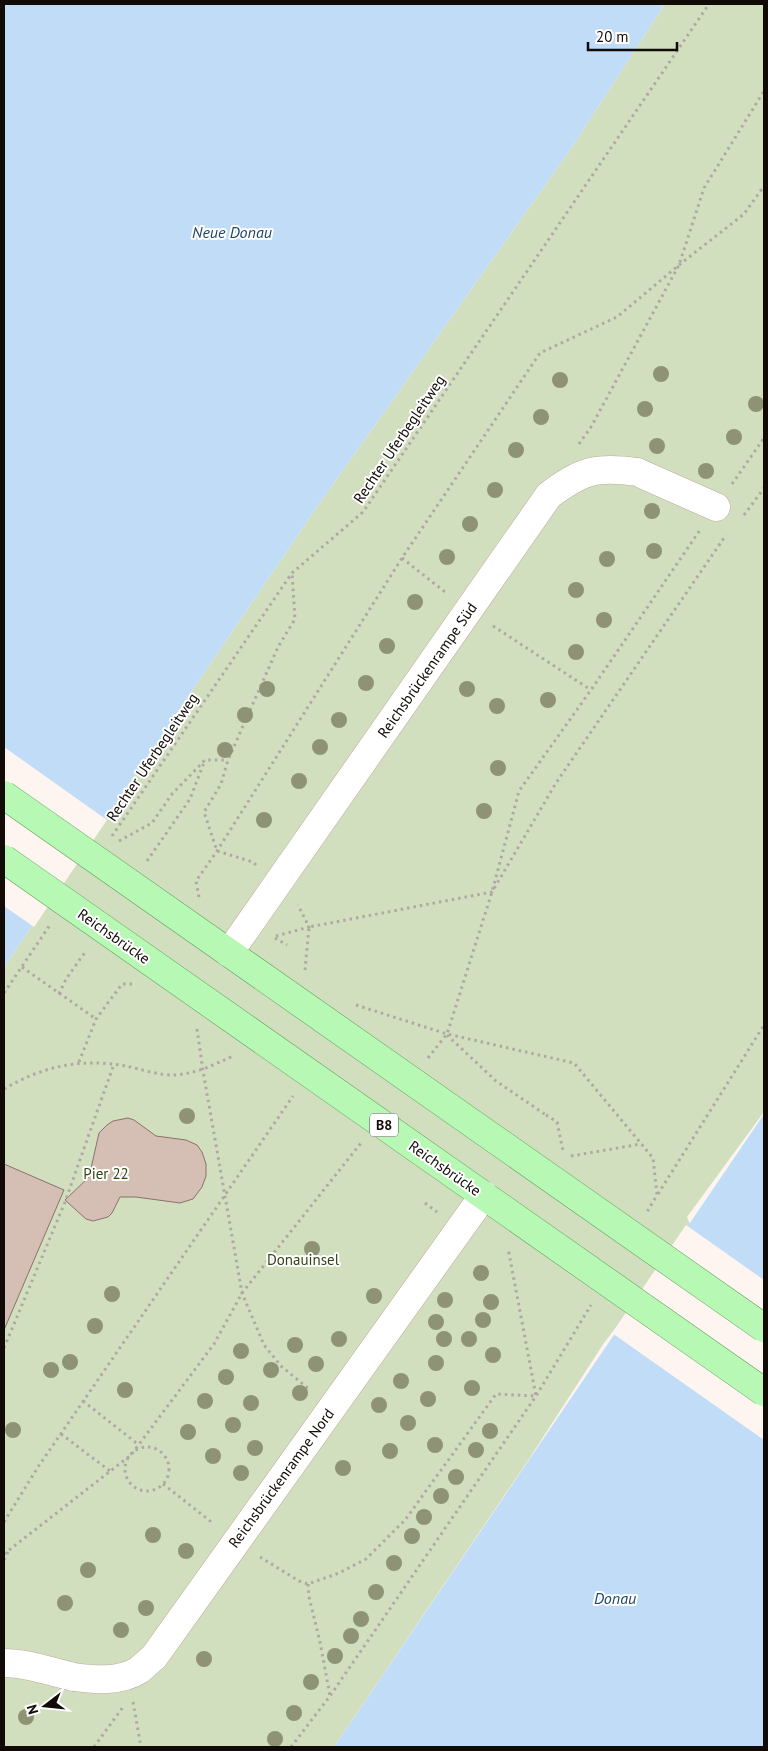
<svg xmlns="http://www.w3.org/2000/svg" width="768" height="1751" viewBox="0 0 768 1751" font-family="'PT Sans',sans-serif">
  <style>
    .green { fill: #d1dfbf }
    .water { fill: #c1dcf7 }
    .pier { fill: #fef5f0 }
    .building { fill: #d5beb4; stroke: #88736a }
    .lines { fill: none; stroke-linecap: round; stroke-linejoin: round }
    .minor-casing { stroke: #bfaa9e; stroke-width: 29 }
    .path { stroke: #b0a8a3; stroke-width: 3; stroke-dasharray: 2.5 4; stroke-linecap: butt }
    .minor { stroke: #fff; stroke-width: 28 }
    .minor-bridge-casing { stroke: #bfaa9e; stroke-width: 29; stroke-linecap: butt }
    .major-bridge-casing { stroke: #5fa158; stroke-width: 29; stroke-linecap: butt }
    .path-bridge { stroke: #b0a8a3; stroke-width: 3; stroke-dasharray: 2.5 4; stroke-linecap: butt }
    .minor-bridge { stroke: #fff; stroke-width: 28 }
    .major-bridge { stroke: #b8f8b5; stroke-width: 28 }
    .tree { fill: #8e9375 }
    .labels { text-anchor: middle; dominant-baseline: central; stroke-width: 4; stroke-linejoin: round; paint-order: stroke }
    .shield { fill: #fff; stroke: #585451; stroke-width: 1 }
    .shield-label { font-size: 14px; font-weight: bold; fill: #110a06 }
    .street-label { font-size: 15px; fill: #110a06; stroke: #fff }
    .park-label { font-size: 15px; fill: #324311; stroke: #fff }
    .water-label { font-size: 16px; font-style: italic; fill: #1c4468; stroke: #fff }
  </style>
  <rect width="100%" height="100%" fill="#fef5f0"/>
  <path class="green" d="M 665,4 L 764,4 L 764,1112 L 687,1217 L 692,1228 L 604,1343 L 529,1459 L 334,1747 L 4,1747 L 4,967 L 319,504 L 570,150 Z"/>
  <g class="water">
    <path d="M 4,4 L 665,4 L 570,150 L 319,504 L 4,967 Z"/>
    <path d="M 764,1114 L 764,1747 L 334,1747 Z"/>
  </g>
  <g class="pier">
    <path d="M 4,747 L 107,820 L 34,927 L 4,906 Z"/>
    <path d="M 686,1225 L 764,1280 L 764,1440 L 612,1333 Z"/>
  </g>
  <g class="building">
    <path d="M 128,1118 L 134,1120 L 156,1136 L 186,1140 L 197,1145 L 202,1152 L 206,1164 L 206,1176 L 202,1187 L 193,1199 L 180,1203 L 136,1197 L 120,1197 L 112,1213 L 108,1217 L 93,1221 L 86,1219 L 65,1200 L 89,1177 L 99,1133 L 107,1125 L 113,1121 Z"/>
    <path d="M 4,1164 L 64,1190 L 4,1330 Z"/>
  </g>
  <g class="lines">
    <g class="minor-casing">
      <g id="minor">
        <path d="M 637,472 L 716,507"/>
        <path d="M 4,1663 C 28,1663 50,1672 74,1677"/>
      </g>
    </g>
    <g class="path">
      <path d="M 579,444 L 591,427 L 679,265 L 704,188 L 764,91"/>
      <path d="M 732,484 L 764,438"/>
      <path d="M 744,515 L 764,488"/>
      <path d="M 402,558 L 445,592"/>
      <path d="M 493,626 L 591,690"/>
      <path d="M 112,836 L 292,573 L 363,512 L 709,4"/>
      <path d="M 119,841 L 152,823 L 172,794 L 205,760 L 228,760"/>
      <path d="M 147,861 L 190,799 L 205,760"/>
      <path d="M 256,865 L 253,862 L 217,851 L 204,812 L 221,784 L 228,760 L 278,647 L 295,619 L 292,573"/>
      <path d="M 199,897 L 196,881 L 217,851 L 402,558 L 540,353 L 617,317 L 679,265 L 744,214 L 764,186"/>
      <path d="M 276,936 L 309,927 L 298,905"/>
      <path d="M 22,967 L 96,1019"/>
      <path d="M 305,970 L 309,927 L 492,892 L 556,783 L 726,535"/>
      <path d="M 4,993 L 50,925"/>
      <path d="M 59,994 L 66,979 L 86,951"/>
      <path d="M 356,1005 L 447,1034 L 574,1063 L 653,1158 L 657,1195 L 647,1212"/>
      <path d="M 197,1029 L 203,1071 L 242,1293 L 264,1345 L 281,1366 L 310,1390"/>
      <path d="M 447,1035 L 496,1081 L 546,1115"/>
      <path d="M 428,1058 L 447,1034 L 492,892 L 519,791 L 591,690 L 700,530"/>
      <path d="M 79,1062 L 96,1019 L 122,984 L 132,984"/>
      <path d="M 4,1089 C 43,1066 81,1058 126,1066 C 140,1069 161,1076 175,1075 C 198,1073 213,1065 233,1056"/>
      <path d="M 571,1156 L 641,1144"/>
      <path d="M 658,1194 L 764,1025"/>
      <path d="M 425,1203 L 437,1212"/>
      <path d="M 4,1348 L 65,1202 L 114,1064"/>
      <path d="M 83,1401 L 139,1445"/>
      <path d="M 61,1434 L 110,1471"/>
      <circle cx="147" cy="1469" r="22"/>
      <path d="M 163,1484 L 214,1524"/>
      <path d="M 4,1522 L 38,1467 L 293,1096"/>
      <path d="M 4,1554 L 131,1455 L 214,1344 L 242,1293 L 361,1143"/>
      <path d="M 260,1557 L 299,1581 L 308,1584 L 339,1573 L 366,1559 L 405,1520 L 496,1394 L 536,1396 L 508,1248"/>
      <path d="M 4,1560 L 8,1552"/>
      <path d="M 308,1584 L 309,1597 L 320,1642 L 330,1696"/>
      <path d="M 133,1702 L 141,1747"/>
      <path d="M 94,1747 L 123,1707"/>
      <path d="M 291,1747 L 330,1696 L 536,1396 L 591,1305"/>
    </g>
    <use href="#minor" class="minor"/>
    <g class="minor-bridge-casing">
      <g id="minor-bridge">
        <path d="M 229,953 L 549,495 C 582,471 595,466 637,472"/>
        <path d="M 74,1677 C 95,1680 120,1682 139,1670 C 144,1666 149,1661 154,1657 L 484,1195"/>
      </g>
    </g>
    <g class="major-bridge-casing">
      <g id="major-bridge">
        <path d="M 4,795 L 764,1328"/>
        <path d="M 4,859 L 764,1392"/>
      </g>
    </g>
    <g class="path-bridge">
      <path d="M 275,938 L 287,945"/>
      <path d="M 546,1115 L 557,1122 L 563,1151"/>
    </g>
    <use href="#minor-bridge" class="minor-bridge"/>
    <use href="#major-bridge" class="major-bridge"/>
  </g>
  <g class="tree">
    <circle cx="661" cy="374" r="8"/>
    <circle cx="560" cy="380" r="8"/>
    <circle cx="756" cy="404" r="8"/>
    <circle cx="645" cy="409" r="8"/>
    <circle cx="541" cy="417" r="8"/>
    <circle cx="734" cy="437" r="8"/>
    <circle cx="657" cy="446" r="8"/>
    <circle cx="516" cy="450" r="8"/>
    <circle cx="706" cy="471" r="8"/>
    <circle cx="495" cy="490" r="8"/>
    <circle cx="652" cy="511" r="8"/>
    <circle cx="470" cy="524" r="8"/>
    <circle cx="654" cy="551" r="8"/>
    <circle cx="447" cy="557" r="8"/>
    <circle cx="607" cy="559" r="8"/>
    <circle cx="576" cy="590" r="8"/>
    <circle cx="415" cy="602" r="8"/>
    <circle cx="604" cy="620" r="8"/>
    <circle cx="387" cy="646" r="8"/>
    <circle cx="576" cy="652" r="8"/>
    <circle cx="366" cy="683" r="8"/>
    <circle cx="267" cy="689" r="8"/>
    <circle cx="467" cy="689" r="8"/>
    <circle cx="548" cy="700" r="8"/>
    <circle cx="497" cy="706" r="8"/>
    <circle cx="245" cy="715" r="8"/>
    <circle cx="339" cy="720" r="8"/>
    <circle cx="320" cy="747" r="8"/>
    <circle cx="225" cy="750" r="8"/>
    <circle cx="498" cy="768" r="8"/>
    <circle cx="299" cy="781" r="8"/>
    <circle cx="484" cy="811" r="8"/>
    <circle cx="264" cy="820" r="8"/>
    <circle cx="187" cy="1116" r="8"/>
    <circle cx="312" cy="1249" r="8"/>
    <circle cx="481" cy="1273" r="8"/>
    <circle cx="112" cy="1294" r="8"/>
    <circle cx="374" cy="1296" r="8"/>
    <circle cx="445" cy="1300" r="8"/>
    <circle cx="491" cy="1302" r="8"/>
    <circle cx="483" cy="1320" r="8"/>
    <circle cx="436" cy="1322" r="8"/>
    <circle cx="95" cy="1326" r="8"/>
    <circle cx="339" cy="1339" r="8"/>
    <circle cx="444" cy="1339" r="8"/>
    <circle cx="469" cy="1339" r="8"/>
    <circle cx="295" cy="1345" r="8"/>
    <circle cx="241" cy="1351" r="8"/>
    <circle cx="493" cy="1355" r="8"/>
    <circle cx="70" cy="1362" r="8"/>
    <circle cx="436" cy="1363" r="8"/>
    <circle cx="316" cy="1364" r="8"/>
    <circle cx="51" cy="1370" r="8"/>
    <circle cx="271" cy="1370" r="8"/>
    <circle cx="226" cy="1377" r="8"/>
    <circle cx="401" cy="1381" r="8"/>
    <circle cx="472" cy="1388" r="8"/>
    <circle cx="125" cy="1390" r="8"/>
    <circle cx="300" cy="1393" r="8"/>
    <circle cx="428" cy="1399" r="8"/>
    <circle cx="205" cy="1401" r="8"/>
    <circle cx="251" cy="1403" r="8"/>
    <circle cx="379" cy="1405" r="8"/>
    <circle cx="408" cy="1423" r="8"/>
    <circle cx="233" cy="1425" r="8"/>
    <circle cx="13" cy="1430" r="8"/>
    <circle cx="490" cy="1431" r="8"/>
    <circle cx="188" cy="1432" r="8"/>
    <circle cx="435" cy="1445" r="8"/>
    <circle cx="255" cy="1448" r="8"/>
    <circle cx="476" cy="1450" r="8"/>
    <circle cx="390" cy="1451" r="8"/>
    <circle cx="213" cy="1456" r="8"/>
    <circle cx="343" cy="1468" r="8"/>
    <circle cx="241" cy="1473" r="8"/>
    <circle cx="456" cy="1477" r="8"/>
    <circle cx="441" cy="1496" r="8"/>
    <circle cx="424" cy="1517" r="8"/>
    <circle cx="153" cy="1535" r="8"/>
    <circle cx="412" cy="1536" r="8"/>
    <circle cx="186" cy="1551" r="8"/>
    <circle cx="394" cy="1563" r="8"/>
    <circle cx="88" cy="1570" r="8"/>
    <circle cx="376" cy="1592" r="8"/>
    <circle cx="65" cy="1603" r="8"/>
    <circle cx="146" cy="1608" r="8"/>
    <circle cx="361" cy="1619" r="8"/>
    <circle cx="121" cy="1630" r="8"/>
    <circle cx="351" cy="1636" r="8"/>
    <circle cx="335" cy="1656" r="8"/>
    <circle cx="204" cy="1659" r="8"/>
    <circle cx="311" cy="1682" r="8"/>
    <circle cx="294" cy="1713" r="8"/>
    <circle cx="26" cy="1717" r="8"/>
    <circle cx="275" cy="1739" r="8"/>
  </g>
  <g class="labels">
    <rect class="shield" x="370" y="1113.5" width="28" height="23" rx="4"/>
    <g class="shield-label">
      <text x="384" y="1125">B8</text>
    </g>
    <g class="street-label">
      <text transform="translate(399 439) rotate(-56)">Rechter Uferbegleitweg</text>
      <text transform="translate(427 670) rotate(-55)">Reichsbrückenrampe Süd</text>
      <text transform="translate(152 757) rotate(-56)">Rechter Uferbegleitweg</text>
      <text transform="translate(114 936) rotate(35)">Reichsbrücke</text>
      <text transform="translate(445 1168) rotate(35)">Reichsbrücke</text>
      <text transform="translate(281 1478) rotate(-54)">Reichsbrückenrampe Nord</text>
    </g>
    <g class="park-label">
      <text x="106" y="1173">Pier 22</text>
      <text x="303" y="1259">Donauinsel</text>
    </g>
    <g class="water-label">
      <text x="232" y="232">Neue Donau</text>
      <text x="615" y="1598">Donau</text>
    </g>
  </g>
  <rect width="768" height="1751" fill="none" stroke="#110a06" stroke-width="10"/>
  <g transform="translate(45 1706) rotate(254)" stroke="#ffffff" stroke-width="4" paint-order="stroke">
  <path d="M0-4L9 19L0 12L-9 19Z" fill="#110a06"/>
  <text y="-8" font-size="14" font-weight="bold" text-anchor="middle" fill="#110a06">N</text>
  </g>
  <path d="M588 42v8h89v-8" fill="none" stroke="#110a06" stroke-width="2.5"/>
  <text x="596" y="42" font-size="15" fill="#110a06" stroke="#ffffff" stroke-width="4" paint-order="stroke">20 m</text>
</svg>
